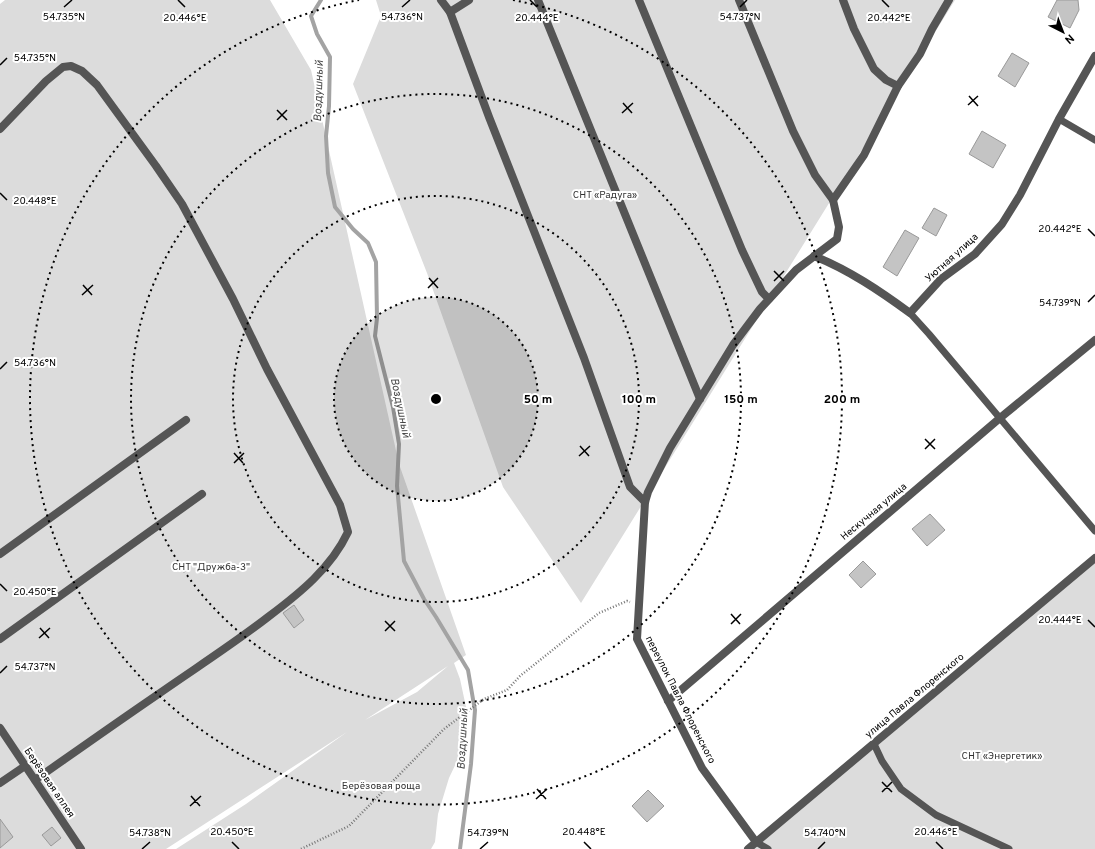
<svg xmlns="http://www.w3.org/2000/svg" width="1095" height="849" viewBox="0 0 1095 849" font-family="Overpass,sans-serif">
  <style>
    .green { fill: #dcdcdc; fill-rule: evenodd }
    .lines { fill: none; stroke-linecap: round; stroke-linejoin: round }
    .stream { stroke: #a3a3a3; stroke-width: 4 }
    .building { fill: #c4c4c4; stroke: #999 }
    .path { stroke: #777; stroke-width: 2.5; stroke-dasharray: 1 2; stroke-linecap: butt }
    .service { stroke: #555; stroke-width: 7 }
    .minor { stroke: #555; stroke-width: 8 }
    .ticks { fill: none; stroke: #000; stroke-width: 1.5 }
    .ring { fill: none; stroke: #000; stroke-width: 2; stroke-dasharray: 2 4 }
    .labels { text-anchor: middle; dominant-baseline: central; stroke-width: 4; stroke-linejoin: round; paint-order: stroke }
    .park-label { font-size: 10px; fill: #333; stroke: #fff }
    .street-label { font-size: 10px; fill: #000; stroke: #fff }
    .water-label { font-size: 11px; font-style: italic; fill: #444; stroke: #fff }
    .ticks-label { font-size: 10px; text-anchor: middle; fill: #000; stroke: #fff; stroke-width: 4; stroke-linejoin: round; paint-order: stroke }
    .centre { fill: #000; stroke: #fff; stroke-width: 2 }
    .ring-label { font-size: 12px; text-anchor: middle; font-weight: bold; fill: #000; stroke: #fff; stroke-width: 4; stroke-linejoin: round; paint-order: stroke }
  </style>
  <rect width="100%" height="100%" fill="#fff"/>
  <g class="green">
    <path d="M 5,0 L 270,0 L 311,70 L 399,464 L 466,655 L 454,663 L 460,679 L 466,707 L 459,757 L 449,778 L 438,814 L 435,842 L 431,849 L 176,849 L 246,804 L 347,732 L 166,849 L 0,849 L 0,4 ZM 448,666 L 417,692 L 365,720 Z"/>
    <path d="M 376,0 L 955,0 L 581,603 L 503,487 L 427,273 L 353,84 L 381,16 Z"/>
    <path d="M 1095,556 L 1095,849 L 746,849 Z"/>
  </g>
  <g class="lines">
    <path class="stream" d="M 321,0 L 311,16 L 317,34 L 330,57 L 329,106 L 326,136 L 328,173 L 335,207 L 353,229 L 368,243 L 376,262 L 377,318 L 375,336 L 393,407 L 399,444 L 397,486 L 404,561 L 424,599 L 436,617 L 468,670 L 474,705 L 475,710 L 471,764 L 460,849"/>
  </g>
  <g class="building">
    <path d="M 1057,0 L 1078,0 L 1079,10 L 1070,28 L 1048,17 Z"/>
    <path d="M 1012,53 L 1029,63 L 1015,87 L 998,76 Z"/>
    <path d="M 982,131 L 1006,145 L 993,168 L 969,154 Z"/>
    <path d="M 934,208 L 947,215 L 936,236 L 922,228 Z"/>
    <path d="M 905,230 L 919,238 L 897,276 L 883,267 Z"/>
    <path d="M 930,514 L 945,530 L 927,546 L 912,529 Z"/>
    <path d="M 863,561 L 876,574 L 861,588 L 849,575 Z"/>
    <path d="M 294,605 L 304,620 L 294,628 L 283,613 Z"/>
    <path d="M 648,790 L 664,806 L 647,822 L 632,806 Z"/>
    <path d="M 0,819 L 13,837 L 0,848 Z"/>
    <path d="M 52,827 L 61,838 L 51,846 L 42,835 Z"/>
  </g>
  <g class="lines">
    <path class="path" d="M 301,849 L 349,826 L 444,729 L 484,699 L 507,690 L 520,676 L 599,613 L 627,601 L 630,602"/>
    <g class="service">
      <path d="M 1059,119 L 1095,140"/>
      <path d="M 910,313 L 929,334 L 1095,531"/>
      <path d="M 874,744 L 882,761 L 901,789 L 936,815 L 1009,849"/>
      <path d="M 756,842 L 768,849"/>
    </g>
    <g class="minor">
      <path d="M 441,0 L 450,12 L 489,117 L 584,358 L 630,487 L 645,502"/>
      <path d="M 538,0 L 700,399"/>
      <path d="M 639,0 L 742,250 L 762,292 L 769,299"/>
      <path d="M 739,0 L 793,131 L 815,175 L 833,200"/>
      <path d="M 843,0 L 854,29 L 874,69 L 886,80 L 898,86"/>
      <path d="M 450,12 L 469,0"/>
      <path d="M 0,129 L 46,81 L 63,67 L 71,66 L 82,71 L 97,85 L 156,166 L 182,204 L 233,299 L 267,369 L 340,505 L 348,532 C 331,568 300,593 268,617 C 232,645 194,669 157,695 C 116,723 75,752 35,780"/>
      <path d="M 814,256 C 849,270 880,291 910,313 L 941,279 L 975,254 L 1002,224 L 1020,195 L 1059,119 L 1095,56"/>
      <path d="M 0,554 L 186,420"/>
      <path d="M 0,639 L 202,494"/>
      <path d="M 668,701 L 1000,418 L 1095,340"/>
      <path d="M 0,728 L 81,849"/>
      <path d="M 0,783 L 25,766"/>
      <path d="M 756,842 L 702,768 L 637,639 L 645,502 L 648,492 L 670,448 L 733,345 L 760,309 L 796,270 L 837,239 L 839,227 L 833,200 L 864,155 L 898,86 L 920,54 L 932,29 L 949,0"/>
      <path d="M 748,849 L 1095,558"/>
    </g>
  </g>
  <path class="ticks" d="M 178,0 L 185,7M 530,0 L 537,7M 882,0 L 889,7M 64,7 L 72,0M 402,7 L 410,0M 740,7 L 747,0M 0,65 L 7,58M 969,96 L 978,106M 623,103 L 632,113M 968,105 L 978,96M 277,110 L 287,120M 622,113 L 633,103M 277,120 L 287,110M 0,193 L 7,200M 1088,229 L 1095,236M 774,271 L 784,281M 429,278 L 438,288M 774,281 L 784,271M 83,285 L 92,295M 428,288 L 438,278M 82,295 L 93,285M 1088,302 L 1095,295M 0,369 L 7,362M 925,439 L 935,449M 580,446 L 589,456M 925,449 L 935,439M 234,453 L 243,463M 579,456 L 590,446M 234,463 L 244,453M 0,584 L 7,591M 731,614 L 740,624M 1088,620 L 1095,627M 385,621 L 395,631M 731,624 L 741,614M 40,628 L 49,638M 385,631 L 395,621M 39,638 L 50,628M 0,673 L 7,666M 882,782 L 892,792M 537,789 L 546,799M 882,792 L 892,782M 191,796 L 200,806M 536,799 L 547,789M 190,806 L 201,796M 232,842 L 239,849M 584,842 L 591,849M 936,842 L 943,849M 142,849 L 150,842M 480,849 L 488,842M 818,849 L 825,842"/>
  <circle cx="436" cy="399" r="102" fill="#000" fill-opacity=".12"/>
  <g class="ring">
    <circle cx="436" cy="399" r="102"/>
    <circle cx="436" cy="399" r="203"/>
    <circle cx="436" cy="399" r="305"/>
    <path d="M513 0A406 406 0 1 1 359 0"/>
  </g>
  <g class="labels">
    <g class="park-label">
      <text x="605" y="195">СНТ «Радуга»</text>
      <text x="211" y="567">СНТ "Дружба-3"</text>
      <text x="1002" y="756">СНТ «Энергетик»</text>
      <text x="381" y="786">Берёзовая роща</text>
    </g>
    <g class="street-label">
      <text transform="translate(952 258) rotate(-42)">Уютная улица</text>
      <text transform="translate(874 512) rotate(-40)">Нескучная улица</text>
      <text transform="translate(915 696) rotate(-40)">улица Павла Флоренского</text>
      <text transform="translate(680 700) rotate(63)">переулок Павла Флоренского</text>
      <text transform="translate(49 783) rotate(56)">Берёзовая аллея</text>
    </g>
    <g class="water-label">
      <text transform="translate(319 91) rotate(-88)">Воздушный</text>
      <text transform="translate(400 408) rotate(78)">Воздушный</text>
      <text transform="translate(463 739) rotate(-87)">Воздушный</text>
    </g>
  </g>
  <g class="ticks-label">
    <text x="64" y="20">54.735°N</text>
    <text x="402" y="20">54.736°N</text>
    <text x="740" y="20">54.737°N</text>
    <text x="185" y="21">20.446°E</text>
    <text x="537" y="21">20.444°E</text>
    <text x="889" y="21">20.442°E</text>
    <text x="35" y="61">54.735°N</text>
    <text x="35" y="204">20.448°E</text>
    <text x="1060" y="232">20.442°E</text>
    <text x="1060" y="306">54.739°N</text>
    <text x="35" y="366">54.736°N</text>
    <text x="35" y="595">20.450°E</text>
    <text x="1060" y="623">20.444°E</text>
    <text x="35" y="670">54.737°N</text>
    <text x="232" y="835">20.450°E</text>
    <text x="584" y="835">20.448°E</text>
    <text x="936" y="835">20.446°E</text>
    <text x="150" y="836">54.738°N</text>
    <text x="488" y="836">54.739°N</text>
    <text x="825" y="836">54.740°N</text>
  </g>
  <circle cx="436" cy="399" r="6" class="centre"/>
  <g class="ring-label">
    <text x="538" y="403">50 m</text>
    <text x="639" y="403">100 m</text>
    <text x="741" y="403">150 m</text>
    <text x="842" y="403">200 m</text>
  </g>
  <g transform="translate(1063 32) rotate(138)" stroke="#ffffff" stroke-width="3" paint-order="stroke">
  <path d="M0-3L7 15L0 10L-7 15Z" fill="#000000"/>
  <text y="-6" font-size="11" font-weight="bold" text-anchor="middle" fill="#000000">N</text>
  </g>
</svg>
